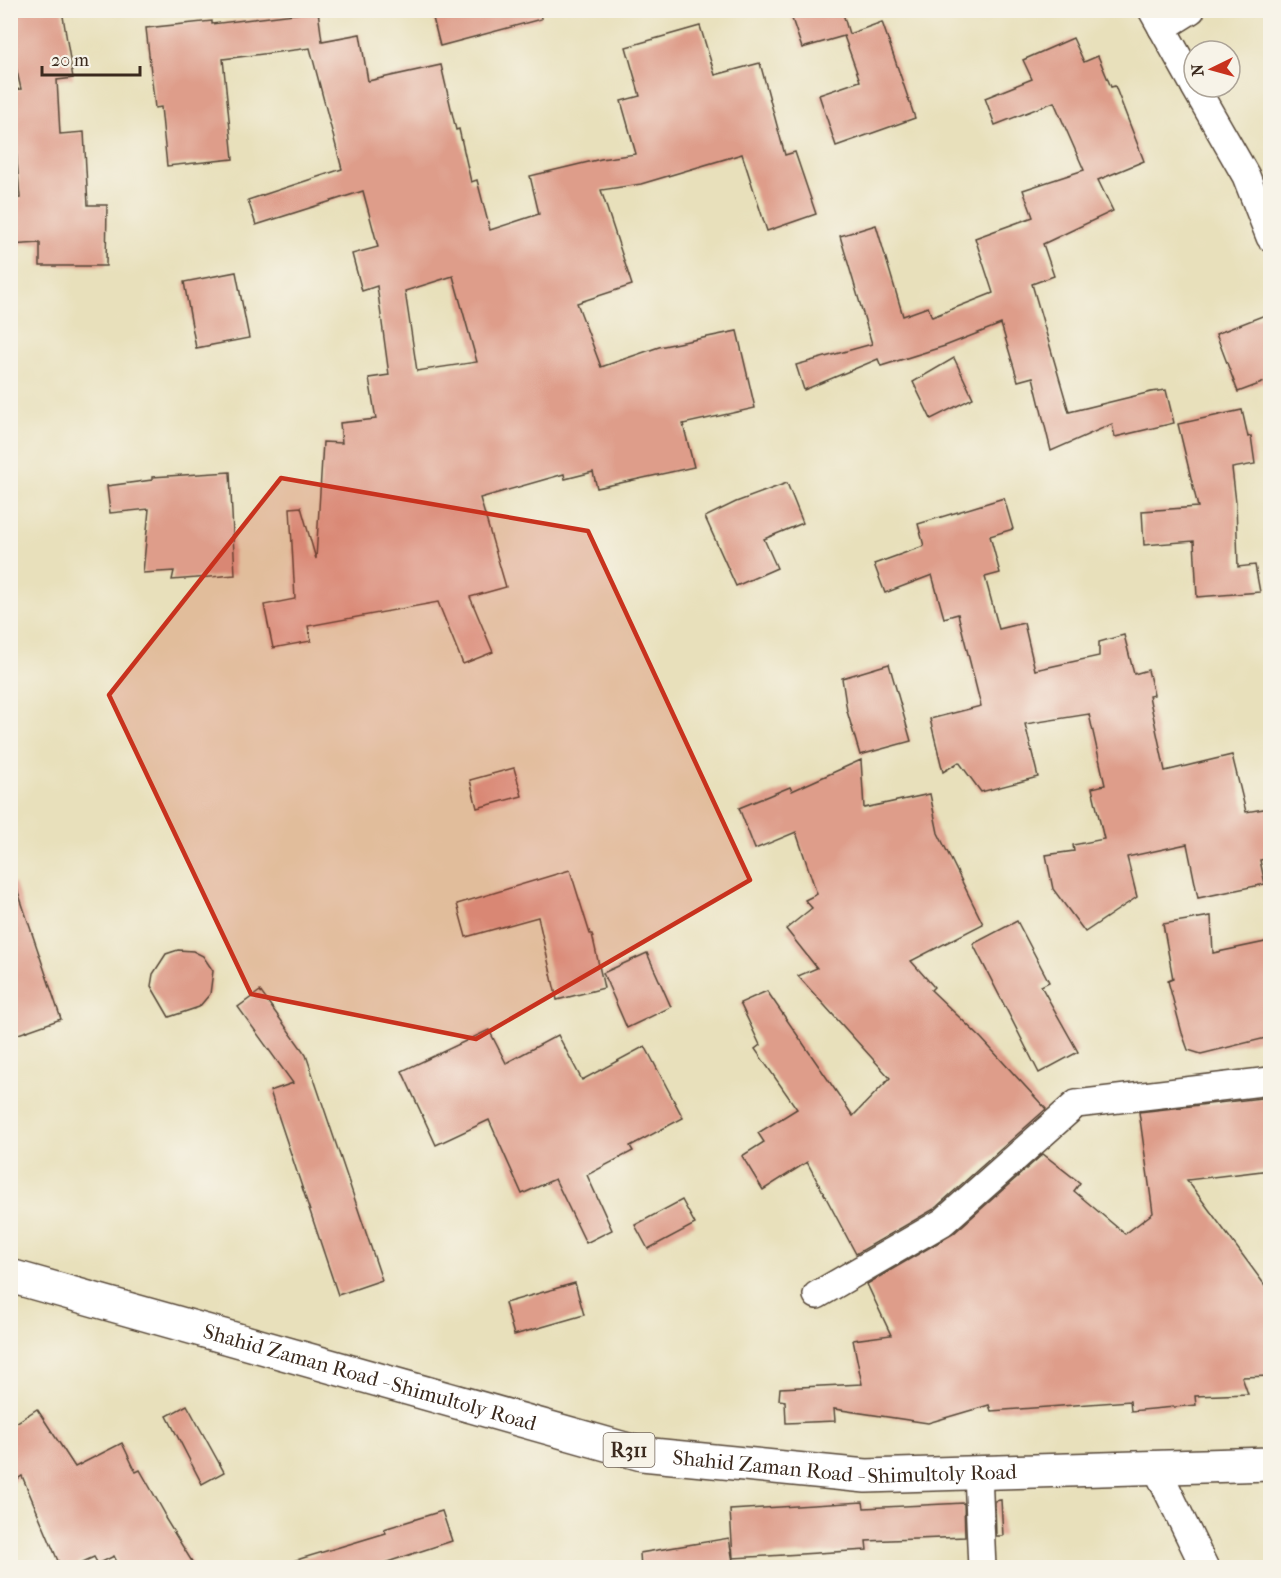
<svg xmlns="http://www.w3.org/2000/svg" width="1281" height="1578" viewBox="0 0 1281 1578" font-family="'IM FELL French Canon',serif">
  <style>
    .building { fill: #de9d8a; fill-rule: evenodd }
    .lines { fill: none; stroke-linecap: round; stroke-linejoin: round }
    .street-casing { stroke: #554536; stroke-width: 30 }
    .primary-casing { stroke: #554536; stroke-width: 36 }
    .street { stroke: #fff; stroke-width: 27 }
    .primary { stroke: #fff; stroke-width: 33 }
    .marked { fill: #c8321e; fill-opacity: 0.2; stroke: #c8321e; stroke-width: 4.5; stroke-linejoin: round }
    .labels { text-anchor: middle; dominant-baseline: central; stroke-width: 6; stroke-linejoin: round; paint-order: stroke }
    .shield { fill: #f7f3e8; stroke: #73665b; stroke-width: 1.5 }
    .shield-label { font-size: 20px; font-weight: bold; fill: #3b2a1e }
    .street-label { font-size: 21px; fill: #3b2a1e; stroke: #f7f3e8 }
  </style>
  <rect width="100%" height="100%" fill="#f7f3e8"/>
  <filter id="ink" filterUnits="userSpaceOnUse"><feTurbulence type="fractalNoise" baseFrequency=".0167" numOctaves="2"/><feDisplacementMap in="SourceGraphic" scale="12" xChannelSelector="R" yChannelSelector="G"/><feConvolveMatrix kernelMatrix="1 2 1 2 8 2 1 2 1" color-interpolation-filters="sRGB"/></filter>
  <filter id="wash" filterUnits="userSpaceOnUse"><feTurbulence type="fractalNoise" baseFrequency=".008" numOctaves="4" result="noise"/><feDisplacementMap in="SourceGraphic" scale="24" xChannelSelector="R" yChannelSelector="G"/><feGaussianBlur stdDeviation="1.35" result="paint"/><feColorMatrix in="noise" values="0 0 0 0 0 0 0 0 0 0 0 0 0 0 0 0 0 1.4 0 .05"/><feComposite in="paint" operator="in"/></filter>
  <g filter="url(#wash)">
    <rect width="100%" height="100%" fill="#e8e0bb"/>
    <g id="blocks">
      <g class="building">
        <path d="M 10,10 L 62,10 L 73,78 L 57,80 L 60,134 L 84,132 L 88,205 L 107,205 L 106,266 L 40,266 L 40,243 L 10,245 L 10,199 L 20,198 L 16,149 L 10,150 L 10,90 L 21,89 L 10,41 Z"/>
        <path d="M 431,10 L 540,10 L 541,19 L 440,46 Z"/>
        <path d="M 789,10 L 842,10 L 849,34 L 882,22 L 915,118 L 836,146 L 819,95 L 860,81 L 844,36 L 802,48 Z"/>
        <path d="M 318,11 L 322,41 L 360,34 L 368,81 L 441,65 L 456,130 L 459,129 L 471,182 L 477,180 L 490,230 L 539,214 L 530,176 L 601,159 L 636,154 L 621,101 L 640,96 L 626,47 L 700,26 L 715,75 L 760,63 L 785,155 L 795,152 L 816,214 L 767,231 L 742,154 L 641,184 L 601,190 L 632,285 L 577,303 L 601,367 L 659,347 L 737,331 L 755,408 L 683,424 L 694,467 L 597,488 L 593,472 L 565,479 L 564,474 L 480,498 L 506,587 L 470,597 L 493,652 L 463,664 L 438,602 L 308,626 L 311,641 L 273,648 L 264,605 L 295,599 L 290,508 L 301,507 L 316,559 L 323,442 L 342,443 L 340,423 L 376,419 L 369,378 L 389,375 L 377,286 L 362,291 L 352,254 L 378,247 L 363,191 L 256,225 L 248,200 L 342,169 L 310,48 L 223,59 L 233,159 L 167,166 L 161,107 L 155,108 L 146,28 L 212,21 L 212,24 ZM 453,276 L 477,362 L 417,371 L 405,291 Z"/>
        <path d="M 1073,38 L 1084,62 L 1098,56 L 1111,87 L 1115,86 L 1144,161 L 1098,180 L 1113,211 L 1043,244 L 1054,276 L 1032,284 L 1069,412 L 1151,392 L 1166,390 L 1174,423 L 1115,437 L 1112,424 L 1051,451 L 1033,377 L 1018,381 L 1001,324 L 945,346 L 881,366 L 878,359 L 804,390 L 796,365 L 872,344 L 840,236 L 876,225 L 903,316 L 928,307 L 932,317 L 993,293 L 975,238 L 1033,217 L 1023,190 L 1084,170 L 1054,102 L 995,125 L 985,98 L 1032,79 L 1023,60 Z"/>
        <path d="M 236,272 L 249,338 L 196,348 L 184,282 Z"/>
        <path d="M 1270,313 L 1270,380 L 1238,392 L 1216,334 Z"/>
        <path d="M 954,358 L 973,398 L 931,419 L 913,382 Z"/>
        <path d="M 1242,410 L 1248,437 L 1251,436 L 1255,464 L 1232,468 L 1236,502 L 1238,567 L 1255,565 L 1260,592 L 1197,597 L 1194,541 L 1144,545 L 1142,511 L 1198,507 L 1178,424 Z"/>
        <path d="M 230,472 L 235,575 L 172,580 L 174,571 L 143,573 L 149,509 L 110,513 L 107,486 L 152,480 L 152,477 Z"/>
        <path d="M 787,483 L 803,523 L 764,539 L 777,568 L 736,586 L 705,517 L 736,502 Z"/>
        <path d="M 1004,498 L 1013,529 L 990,536 L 1000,573 L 985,577 L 999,629 L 1024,623 L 1035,670 L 1099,656 L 1099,642 L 1124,635 L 1134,674 L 1148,670 L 1154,695 L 1149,696 L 1165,771 L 1232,755 L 1246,812 L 1270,808 L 1270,858 L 1260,860 L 1265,884 L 1198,898 L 1187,844 L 1127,857 L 1137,897 L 1085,932 L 1053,889 L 1046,855 L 1074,851 L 1073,845 L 1104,839 L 1092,788 L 1105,785 L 1089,714 L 1025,724 L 1038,777 L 981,792 L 959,762 L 943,772 L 930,719 L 981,706 L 958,614 L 944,618 L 932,575 L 885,593 L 874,564 L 924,546 L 918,524 Z"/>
        <path d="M 889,664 L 911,741 L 860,755 L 847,711 L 842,678 Z"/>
        <path d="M 861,760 L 864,808 L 930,794 L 938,833 L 983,924 L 911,961 L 934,987 L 931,990 L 981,1038 L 1046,1109 L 934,1209 L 856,1254 L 807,1162 L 763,1190 L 742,1156 L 764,1142 L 758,1133 L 797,1109 L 755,1049 L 760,1045 L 740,1003 L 767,991 L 853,1116 L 890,1078 L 798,976 L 817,968 L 786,929 L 812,908 L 805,900 L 817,894 L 796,832 L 755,849 L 739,808 L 790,787 L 792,791 Z"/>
        <path d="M 514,768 L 522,796 L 477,808 L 470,780 Z"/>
        <path d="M 570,870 L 590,934 L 592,934 L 604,988 L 557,1000 L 538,917 L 466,937 L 457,904 Z"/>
        <path d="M 15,883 L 61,1019 L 10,1037 L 10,884 Z"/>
        <path d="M 1211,916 L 1213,953 L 1270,941 L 1270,1037 L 1201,1054 L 1188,1050 L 1182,1033 L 1168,981 L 1173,979 L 1163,924 Z"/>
        <path d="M 1017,921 L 1049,982 L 1041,986 L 1078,1052 L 1039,1073 L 973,944 Z"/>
        <path d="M 178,950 L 193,951 L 203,956 L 213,971 L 210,994 L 199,1007 L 169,1017 L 151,986 L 153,974 L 166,954 Z"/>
        <path d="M 647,953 L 671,1007 L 627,1028 L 603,973 Z"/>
        <path d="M 260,991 L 306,1055 L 382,1280 L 338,1295 L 270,1091 L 293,1083 L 238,1007 Z"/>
        <path d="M 489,1030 L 506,1063 L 558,1035 L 582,1080 L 645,1046 L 683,1118 L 630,1146 L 633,1151 L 587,1175 L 612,1230 L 586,1243 L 555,1179 L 522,1194 L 489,1120 L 436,1145 L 402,1071 Z"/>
        <path d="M 1270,1097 L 1270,1170 L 1187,1180 L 1270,1292 L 1270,1376 L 1242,1377 L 1248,1394 L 1195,1396 L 1196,1405 L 1131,1411 L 1130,1401 L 991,1411 L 989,1405 L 928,1423 L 834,1409 L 835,1421 L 786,1423 L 785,1401 L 779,1400 L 780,1388 L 862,1384 L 853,1340 L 891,1335 L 867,1284 L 953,1234 L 1043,1154 L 1080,1183 L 1074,1191 L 1125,1234 L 1153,1213 L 1139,1112 Z"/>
        <path d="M 682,1200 L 695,1224 L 648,1249 L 635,1225 Z"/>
        <path d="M 575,1283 L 584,1315 L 514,1335 L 505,1303 Z"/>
        <path d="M 187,1405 L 224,1472 L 202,1484 L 167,1416 Z"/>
        <path d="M 37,1409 L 75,1467 L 122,1443 L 136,1472 L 140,1470 L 165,1514 L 165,1518 L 196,1568 L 120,1568 L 114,1556 L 98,1564 L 94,1557 L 69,1568 L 61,1568 L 22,1476 L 10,1484 L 10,1427 Z"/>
        <path d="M 1001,1500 L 1003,1536 L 996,1536 L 995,1501 Z"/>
        <path d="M 863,1502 L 864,1508 L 964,1503 L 965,1537 L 866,1541 L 867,1550 L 733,1558 L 730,1510 Z"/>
        <path d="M 442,1511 L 452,1541 L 369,1568 L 294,1568 L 293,1561 L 386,1533 L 384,1529 Z"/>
        <path d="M 729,1538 L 734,1568 L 641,1568 L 640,1553 Z"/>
      </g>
    </g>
  </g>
  <g filter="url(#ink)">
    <use href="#blocks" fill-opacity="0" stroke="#554536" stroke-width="1.5"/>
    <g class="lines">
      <g class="street-casing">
        <g id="street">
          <path d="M 1152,10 L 1194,85"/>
          <path d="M 1162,28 L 1191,10"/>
          <path d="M 1195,87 L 1246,176 L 1270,237"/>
          <path d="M 817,1295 L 943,1222 L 1076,1104 L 1270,1081"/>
          <path d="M 1156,1467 L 1205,1568"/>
          <path d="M 978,1473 L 982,1568"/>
        </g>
      </g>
      <g class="primary-casing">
        <g id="primary">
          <path id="s1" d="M 10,1276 L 642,1454 L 866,1476 L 1270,1464"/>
        </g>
      </g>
      <use href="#street" class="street"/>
      <use href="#primary" class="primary"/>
    </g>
  </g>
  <path class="marked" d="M 281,478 L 588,531 L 750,880 L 476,1039 L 251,994 L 109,695 Z"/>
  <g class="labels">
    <rect class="shield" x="603.5" y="1433" width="51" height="34" rx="4.5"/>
    <g class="shield-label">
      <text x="629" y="1450">R311</text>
    </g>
    <g class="street-label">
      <text stroke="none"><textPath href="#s1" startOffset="374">Shahid Zaman Road - Shimultoly Road</textPath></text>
      <text stroke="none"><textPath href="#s1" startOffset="860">Shahid Zaman Road - Shimultoly Road</textPath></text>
    </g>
  </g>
  <rect width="1281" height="1578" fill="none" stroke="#f7f3e8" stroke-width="36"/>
  <g transform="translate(1212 69) rotate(265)"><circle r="28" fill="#f7f3e8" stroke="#aca397" stroke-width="1.5"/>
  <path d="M0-4.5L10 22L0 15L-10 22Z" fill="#c8321e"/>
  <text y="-9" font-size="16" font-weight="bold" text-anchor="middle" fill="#3b2a1e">N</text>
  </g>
  <path d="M42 66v9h98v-9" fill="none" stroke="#3b2a1e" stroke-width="3"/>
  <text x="51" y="66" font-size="18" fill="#3b2a1e" stroke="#f7f3e8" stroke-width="4.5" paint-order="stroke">20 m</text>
</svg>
